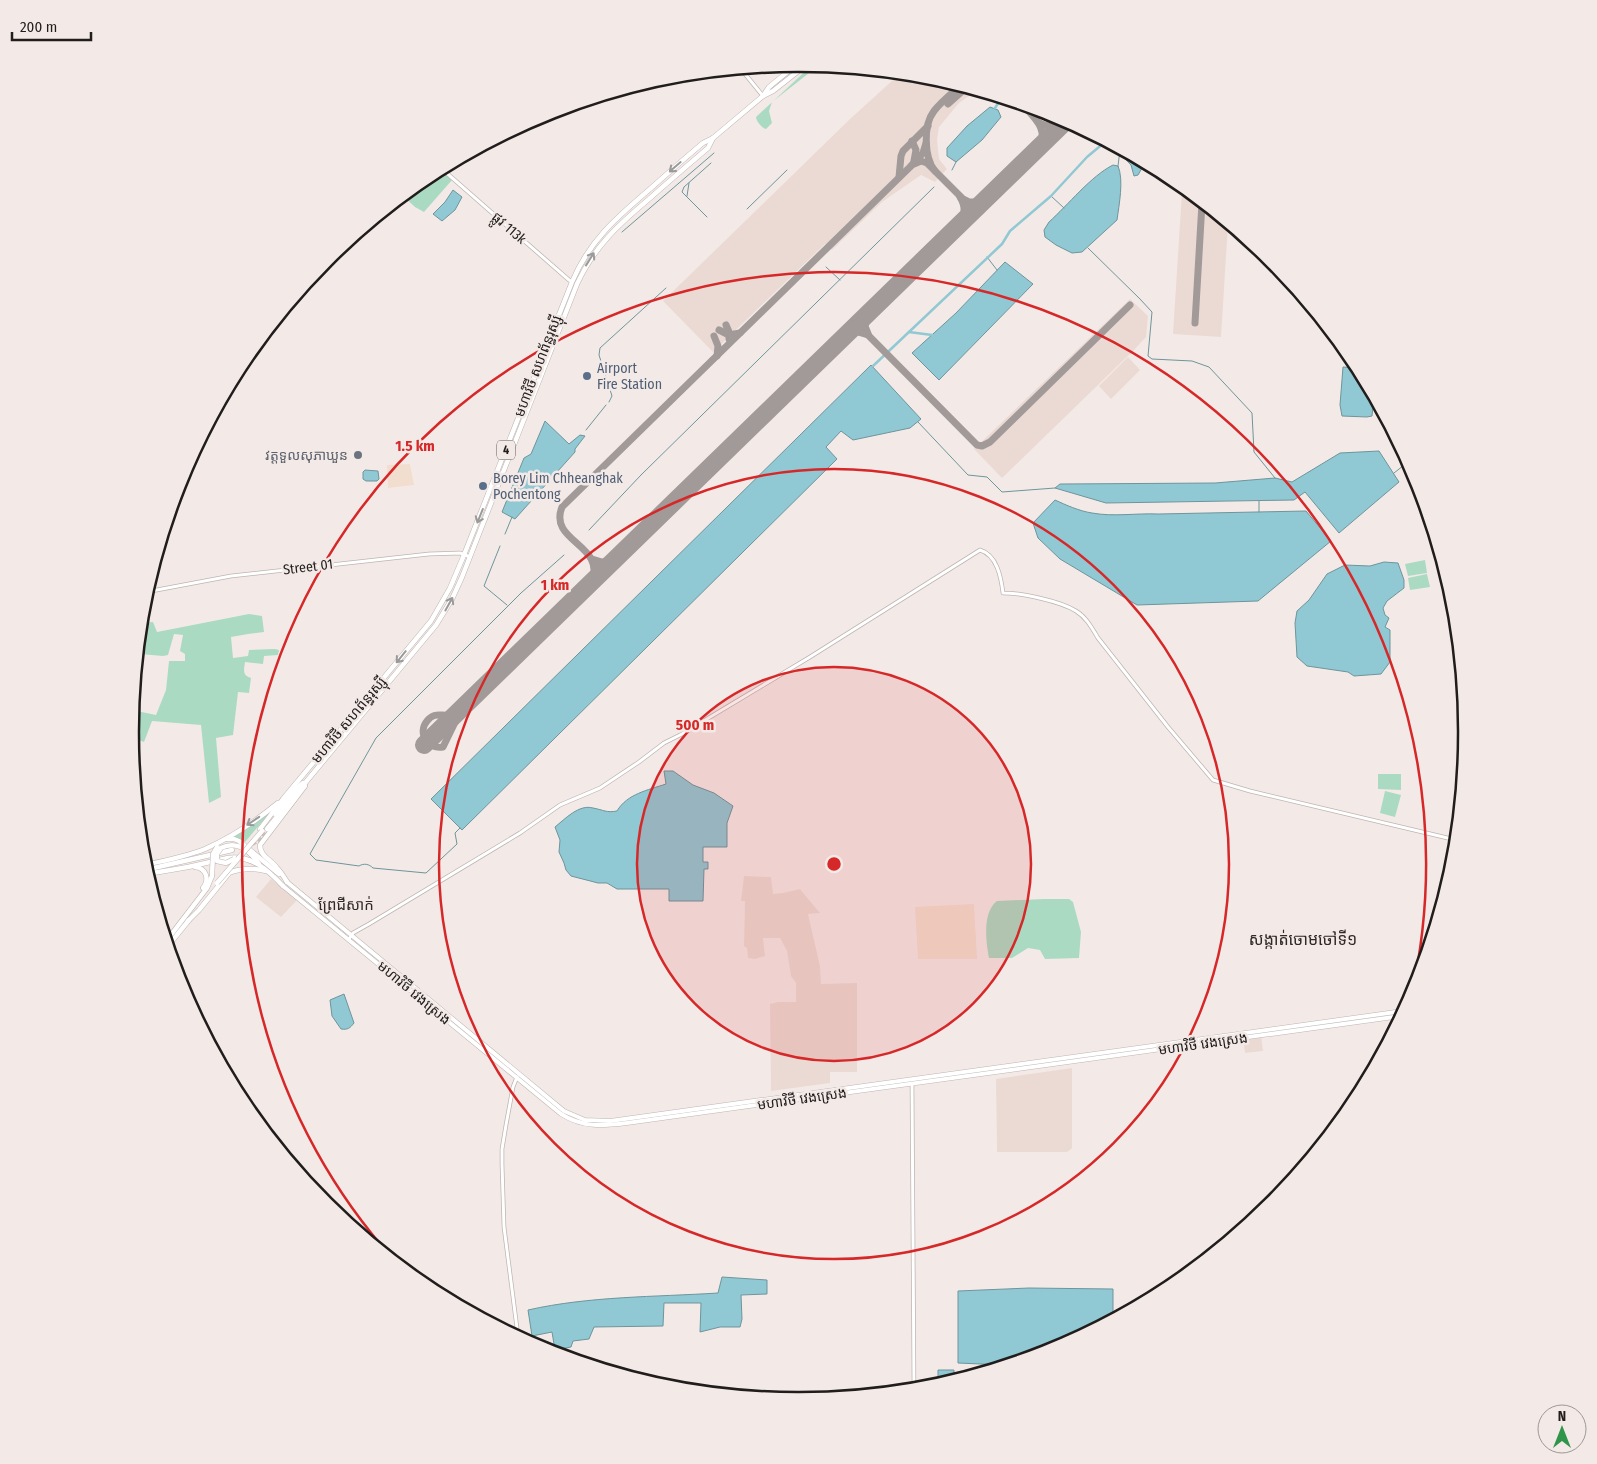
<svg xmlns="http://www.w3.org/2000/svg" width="1597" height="1464" viewBox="0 0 1597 1464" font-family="'Fira Sans Condensed','Noto Sans Khmer',sans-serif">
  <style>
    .built { fill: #ebdad4 }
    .education { fill: #f2decf }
    .green { fill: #abdac3 }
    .water { fill: #90c8d3; stroke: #6e959c }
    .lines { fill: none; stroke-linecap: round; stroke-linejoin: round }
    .stream { stroke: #6e959c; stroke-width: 1 }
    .canal { stroke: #90c8d3; stroke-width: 2.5 }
    .taxiway { stroke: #a19a98; stroke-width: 7 }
    .runway { stroke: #a19a98; stroke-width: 18 }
    .trunk-tunnel { stroke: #c9c1be; stroke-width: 4.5; stroke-dasharray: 4.5 2; stroke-linecap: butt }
    .tertiary-casing { stroke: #bdb5b2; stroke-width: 4.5 }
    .primary-casing { stroke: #bdb5b2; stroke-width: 5 }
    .trunk-casing { stroke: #bdb5b2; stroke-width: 5.5 }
    .tertiary { stroke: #fff; stroke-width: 3 }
    .primary { stroke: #fff; stroke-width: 4 }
    .trunk { stroke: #fff; stroke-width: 4.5 }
    .trunk-bridge-casing { stroke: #bdb5b2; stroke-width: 5.5; stroke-linecap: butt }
    .trunk-bridge { stroke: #fff; stroke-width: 4.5 }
    .oneway { stroke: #9b9999 }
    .ring { fill: none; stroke: #d62828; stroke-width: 2.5 }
    .service-dot { fill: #5c6f8a; stroke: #f3eae7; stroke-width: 2 }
    .worship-dot { fill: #6b7280; stroke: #f3eae7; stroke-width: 2 }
    .labels { text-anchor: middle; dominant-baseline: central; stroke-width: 5; stroke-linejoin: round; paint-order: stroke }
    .shield { fill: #f3eae7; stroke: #5f5a59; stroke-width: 1 }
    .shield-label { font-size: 12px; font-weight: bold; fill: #201d1c }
    .street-label { font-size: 14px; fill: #201d1c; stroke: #f3eae7 }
    .service-label { font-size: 14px; fill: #4e5e75; stroke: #f3eae7; text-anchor: start }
    .worship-label { font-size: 14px; fill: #5b616d; stroke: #f3eae7; text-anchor: end }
    .neighbourhood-label { font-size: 15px; fill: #302927; stroke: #f3eae7 }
    .quarter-label { font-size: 16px; fill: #302927; stroke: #f3eae7 }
    .rim { fill: none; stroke: #201d1c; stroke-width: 2.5 }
    .centre { fill: #d62828; stroke: #f3eae7; stroke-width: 2.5 }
    .ring-label { font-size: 15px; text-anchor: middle; font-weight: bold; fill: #d62828; stroke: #f3eae7; stroke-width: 5; stroke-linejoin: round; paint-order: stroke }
  </style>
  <rect width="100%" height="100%" fill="#f3eae7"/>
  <g class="built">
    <path d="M 903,74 L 929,77 L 976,91 L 959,103 L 939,127 L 937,140 L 939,159 L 947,169 L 935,182 L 921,175 L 882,202 L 832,250 L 825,244 L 713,352 L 663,301 L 850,119 L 893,80 Z"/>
    <path d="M 1182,192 L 1189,192 L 1228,224 L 1221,337 L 1173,334 Z"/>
    <path d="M 1130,299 L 1148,316 L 1146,337 L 1134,350 L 1002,478 L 974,449 Z"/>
    <path d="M 1128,357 L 1140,370 L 1111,399 L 1099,386 Z"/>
    <path d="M 744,876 L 771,877 L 773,894 L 783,893 L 800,889 L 820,913 L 808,914 L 820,966 L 821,984 L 857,983 L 857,1072 L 830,1072 L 830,1083 L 771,1091 L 770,1004 L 778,1002 L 796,1002 L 796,983 L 791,976 L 787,951 L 780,938 L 763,938 L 765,956 L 755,959 L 748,958 L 747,948 L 744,946 L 745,901 L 741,901 Z"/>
    <path d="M 271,879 L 297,900 L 281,917 L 256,897 Z"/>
    <path d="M 1261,1035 L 1263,1051 L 1245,1053 L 1243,1037 Z"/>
    <path d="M 1072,1068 L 1072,1148 L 1070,1150 L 1067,1152 L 997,1152 L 996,1079 Z"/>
  </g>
  <g class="education">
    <path d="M 410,464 L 414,485 L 388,488 L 387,465 Z"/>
    <path d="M 974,904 L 977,959 L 918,959 L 915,907 Z"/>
  </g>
  <g class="green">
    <path d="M 812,65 L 818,66 L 772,102 L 769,111 L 772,123 L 766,129 C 762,128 756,121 756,117 Z"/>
    <path d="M 439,170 L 452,180 L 424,212 L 415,207 L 403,196 L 427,176 Z"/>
    <path d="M 1425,560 L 1427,573 L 1408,576 L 1405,564 Z"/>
    <path d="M 1427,574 L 1430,587 L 1410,590 L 1408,578 Z"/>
    <path d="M 249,614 L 262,616 L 264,632 L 248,634 L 231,637 L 233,658 L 248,656 L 249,650 L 275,649 L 279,650 L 278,655 L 264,656 L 263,664 L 245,662 C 244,670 242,675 251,678 L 249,693 L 238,692 L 233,735 L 216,738 L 221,797 L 209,803 L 201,725 L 152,721 L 144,742 L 131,737 L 132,710 L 156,715 L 166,690 L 169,661 L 185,661 L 185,654 L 180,651 L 183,635 L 174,634 L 168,655 L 163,656 L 140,654 L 138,650 L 141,623 L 153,622 L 157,632 Z"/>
    <path d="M 1378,774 L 1401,774 L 1401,790 L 1378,789 Z"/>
    <path d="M 1385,791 L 1401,795 L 1395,817 L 1380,813 Z"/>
    <path d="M 272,810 L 245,842 L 237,838 L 232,837 Z"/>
    <path d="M 1044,899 L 1069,899 L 1073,902 L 1081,932 L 1079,958 L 1045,959 L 1040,950 L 1028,948 L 1012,958 L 989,958 C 986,942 982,912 997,901 Z"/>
  </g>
  <g class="water">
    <path d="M 990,107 L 998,110 L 1001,117 L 982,140 L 956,162 L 947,156 L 947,148 L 967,126 Z"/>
    <path d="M 1122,151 L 1145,163 L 1138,175 L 1134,176 L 1131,165 L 1122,156 Z"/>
    <path d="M 1113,165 L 1118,166 C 1124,180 1119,205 1117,220 L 1082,252 L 1072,253 L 1056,245 L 1045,237 L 1044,230 L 1049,222 C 1068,205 1091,176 1113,165 Z"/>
    <path d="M 453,190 L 462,197 L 455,210 L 442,221 L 433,214 L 445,202 Z"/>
    <path d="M 1005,262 L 1033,284 L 939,380 L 912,353 L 956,313 Z"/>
    <path d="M 871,365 L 921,419 L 910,428 L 853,440 L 841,431 L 826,447 L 837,459 L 462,830 L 431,799 Z"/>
    <path d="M 1343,367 L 1358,368 L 1374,397 L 1372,416 L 1367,417 L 1342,416 L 1340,405 Z"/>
    <path d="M 545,421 L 569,444 L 580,435 L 585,436 L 575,449 L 575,452 L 515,519 L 502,512 L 524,458 L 531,454 Z"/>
    <path d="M 1379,451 L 1399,482 L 1339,533 L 1305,492 L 1294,500 L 1106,503 L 1055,488 L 1060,484 L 1215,483 L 1275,478 L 1292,482 L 1340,453 Z"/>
    <path d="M 365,470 L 378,471 L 379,479 L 377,481 L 366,481 L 363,479 L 363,472 Z"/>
    <path d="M 1055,500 C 1066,505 1079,511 1092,513 C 1114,517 1136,513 1158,514 L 1306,511 L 1331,541 L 1258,601 L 1137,605 L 1060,559 L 1038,538 L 1033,523 Z"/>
    <path d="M 1384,562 L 1398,563 L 1404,580 L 1404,588 L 1387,601 L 1383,608 L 1385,615 L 1389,618 L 1385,627 L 1390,630 L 1390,662 L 1381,674 L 1354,676 L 1348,672 L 1307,666 L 1297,657 L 1295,623 L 1297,611 L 1309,600 L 1327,574 L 1345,565 L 1370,566 Z"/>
    <path d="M 664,771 L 673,771 L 693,785 L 714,793 L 733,806 L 727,823 L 727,847 L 703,847 L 703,862 L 708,862 L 708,869 L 704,869 L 703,901 L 669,901 L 669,889 L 617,889 L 607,883 L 598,883 L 571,876 L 566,870 L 564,863 L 559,852 L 560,840 L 555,827 C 565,819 579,804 593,808 C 604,810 606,813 617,811 C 627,794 648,790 666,784 Z"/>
    <path d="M 344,994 L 354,1023 C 350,1028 348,1030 341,1029 L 332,1016 L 330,1000 Z"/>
    <path d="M 722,1277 L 767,1280 L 767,1294 L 741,1295 L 742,1319 L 740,1327 L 720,1327 L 700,1332 L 701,1303 L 664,1303 L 663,1326 L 594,1327 L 589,1339 L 573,1341 L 571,1347 L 555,1350 L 552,1332 L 532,1336 L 528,1310 C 590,1296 655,1297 718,1293 Z"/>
    <path d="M 1029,1288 L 1113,1289 L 1113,1318 L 1054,1349 L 1003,1365 L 958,1363 L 958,1291 Z"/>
    <path d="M 938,1370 L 954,1370 L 954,1380 L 938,1385 Z"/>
  </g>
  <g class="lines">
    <g class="stream">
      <path d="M 1118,166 L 1120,150"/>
      <path d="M 952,170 L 956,162"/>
      <path d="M 687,196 L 689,183"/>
      <path d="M 1051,196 L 1064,208"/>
      <path d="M 747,209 L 787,170"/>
      <path d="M 707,217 L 682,192 L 684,187 L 711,163"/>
      <path d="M 622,232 L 714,153"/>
      <path d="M 1088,248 L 1140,299 L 1152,312 L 1148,356 L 1152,359 L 1192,361 L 1209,367 L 1252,413 L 1254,452 L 1275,478"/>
      <path d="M 987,257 L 997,270"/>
      <path d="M 826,267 L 840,280"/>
      <path d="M 609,402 L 612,396 L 599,355 L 600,348 L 666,288"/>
      <path d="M 918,422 L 968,475 L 987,477 L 1002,492 L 1055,488"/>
      <path d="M 586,430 L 606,405"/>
      <path d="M 1394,473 L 1408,462"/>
      <path d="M 1259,501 L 1259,512"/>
      <path d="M 589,530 L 641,475 L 934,187"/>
      <path d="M 505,534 L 512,517"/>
      <path d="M 500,546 L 484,586 L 507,605"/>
      <path d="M 460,828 L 455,833 L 457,844 L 426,873 L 373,868 C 369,864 364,863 359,866 L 316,860 L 310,854 L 376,738 L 521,593 L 564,555"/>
    </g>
    <g class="canal">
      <path d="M 995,108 L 1001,99"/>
      <path d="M 909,332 L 932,335"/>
      <path d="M 873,366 L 1002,244 L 1010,231 L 1051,196 L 1087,157 L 1105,142"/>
    </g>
    <g class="taxiway">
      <path d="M 948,104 L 966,88"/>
      <path d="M 1023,105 C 1034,118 1049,129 1039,147"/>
      <path d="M 1038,122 C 1048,128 1057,128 1066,121"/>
      <path d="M 912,141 L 916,150 L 914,161"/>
      <path d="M 914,164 L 921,161 L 927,163 L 963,199 L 969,202 L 977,202 L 987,198"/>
      <path d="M 935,171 C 924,158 923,125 934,111 C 941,102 951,94 960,86"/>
      <path d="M 899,177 L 901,156 L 903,151 L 928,126"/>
      <path d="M 959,225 C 964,215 967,208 960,197"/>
      <path d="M 869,312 L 865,326 L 869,336 L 977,445 L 982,446 L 990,442 L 1130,305"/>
      <path d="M 1195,323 L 1202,203"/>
      <path d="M 726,325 L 729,332 L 729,339"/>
      <path d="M 719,330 L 729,335 L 740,333"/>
      <path d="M 714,336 L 718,346 L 717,356"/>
      <path d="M 845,336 L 858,332 L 868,335"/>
      <path d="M 592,559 L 602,562 L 613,561"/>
      <path d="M 592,582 C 606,544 548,542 562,507 L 910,167 L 923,153 L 926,143"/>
      <path d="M 460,710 C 457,712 452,715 449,715 C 440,716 434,712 427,721 C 417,733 428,750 443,747 L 462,708"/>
    </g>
    <path class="runway" d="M 424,745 L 1066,121"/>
    <path class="trunk-tunnel" d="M 252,844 L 258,840 L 267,829"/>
    <g class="tertiary-casing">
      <g id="tertiary">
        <path d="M 741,69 L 763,96"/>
        <path d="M 442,169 L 569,280 L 572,282"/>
        <path d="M 1417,479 L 1414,482 L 1414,488 L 1455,610"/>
        <path d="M 146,592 L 231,576 L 429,554 L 460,553 L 470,557"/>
        <path d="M 349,939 L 353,933 L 369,924 L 520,833 L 560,805 L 600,788 L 639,762 L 664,743 L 682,734 L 810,657 L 980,550 C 997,555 1001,577 1003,593 C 1021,593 1060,601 1076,611 C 1086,617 1092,628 1098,638 L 1168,727 L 1213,780 L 1250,791 L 1456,840"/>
        <path d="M 517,1077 L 513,1087 L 506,1125 L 502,1149 L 502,1164 L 504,1227 L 518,1336"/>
        <path d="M 912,1084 L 914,1389"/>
      </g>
    </g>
    <g class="primary-casing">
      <g id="primary">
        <path d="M 287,882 L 564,1111 L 585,1120 L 610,1121 L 1403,1011"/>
        <path d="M 283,886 L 561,1114 C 583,1128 603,1126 627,1123 L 1401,1016"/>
      </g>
    </g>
    <g class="trunk-casing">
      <g id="trunk">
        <path d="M 763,96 L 769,87 L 797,64"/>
        <path d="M 275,814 L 298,787 L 303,783"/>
        <path d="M 260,829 L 283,799 L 431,621 L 450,588 L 464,555 L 572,282 C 589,241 617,217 650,189 C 668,173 685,158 703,143 L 713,138 L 763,96 L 773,91 L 806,65"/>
        <path d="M 267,829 L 436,625 L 452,599 L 462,577 L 577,284 C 594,247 618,225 649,199 C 668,182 688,165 708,148 L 713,138"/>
        <path d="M 227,839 L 234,839 L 239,841 L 279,874"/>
        <path d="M 221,848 C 237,840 250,851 259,864"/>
        <path d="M 144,865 C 164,861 185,857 205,849 C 230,838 256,821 278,803"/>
        <path d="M 195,867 C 206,868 210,879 203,888"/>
        <path d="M 145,870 L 232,850"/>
        <path d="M 147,874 L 188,867 L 228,858 C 252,855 268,870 283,886"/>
        <path d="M 287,882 C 284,877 281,872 277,868 C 271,859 260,857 260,845 L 305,786"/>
        <path d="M 188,921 L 199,910 L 229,873 C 240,868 255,868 266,871"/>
        <path d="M 167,940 L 207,888 L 212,876"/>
        <path d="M 168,946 L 189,920"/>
      </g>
    </g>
    <use href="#tertiary" class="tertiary"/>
    <use href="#primary" class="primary"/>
    <use href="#trunk" class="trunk"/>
    <g class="trunk-bridge-casing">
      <g id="trunk-bridge">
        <path d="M 221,848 L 217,854 L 217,861 L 226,863 L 234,859"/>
        <path d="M 212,876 L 213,854 L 217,847"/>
        <path d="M 217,883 L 262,831"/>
      </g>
    </g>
    <use href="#trunk-bridge" class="trunk-bridge"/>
  </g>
  <defs><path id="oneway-shaft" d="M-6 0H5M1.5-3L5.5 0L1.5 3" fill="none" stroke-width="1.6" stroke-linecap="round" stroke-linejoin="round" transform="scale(1.25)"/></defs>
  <g class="oneway">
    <use href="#oneway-shaft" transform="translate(675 167) rotate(139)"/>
    <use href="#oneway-shaft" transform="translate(590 259) rotate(-58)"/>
    <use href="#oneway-shaft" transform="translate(480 516) rotate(112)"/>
    <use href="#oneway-shaft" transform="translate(449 604) rotate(-61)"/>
    <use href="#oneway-shaft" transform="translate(401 657) rotate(129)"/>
    <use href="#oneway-shaft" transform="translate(253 821) rotate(146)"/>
  </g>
  <circle cx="834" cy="864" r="197" fill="#d62828" fill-opacity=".12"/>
  <g class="ring">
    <circle cx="834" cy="864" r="197"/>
    <circle cx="834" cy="864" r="395"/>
    <path d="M394 1260A592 592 0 1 1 1411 997"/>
  </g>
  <g class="service-dot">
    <circle cx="587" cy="376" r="5"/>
    <circle cx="483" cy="486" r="5"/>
  </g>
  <circle class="worship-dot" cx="358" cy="455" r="5"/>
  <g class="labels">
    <rect class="shield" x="497" y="440.5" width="18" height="19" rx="4"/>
    <g class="shield-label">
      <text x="506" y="450">4</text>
    </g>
    <g class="street-label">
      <text transform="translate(509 228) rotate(41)">ផ្លូវ 113k</text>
      <text transform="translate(538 366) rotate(-69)">មហាវិថី សហព័ន្ធរុស្ស៊ី</text>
      <text transform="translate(308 567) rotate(-7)">Street 01</text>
      <text transform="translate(349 720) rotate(-50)">មហាវិថី សហព័ន្ធរុស្ស៊ី</text>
      <text transform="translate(414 993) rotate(40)">មហាវិថី វេងស្រេង</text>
      <text transform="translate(1203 1044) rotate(-8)">មហាវិថី វេងស្រេង</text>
      <text transform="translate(802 1099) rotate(-8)">មហាវិថី វេងស្រេង</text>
    </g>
    <g class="service-label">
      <text x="597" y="368">Airport<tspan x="597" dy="16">Fire Station</tspan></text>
      <text x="493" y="478">Borey Lim Chheanghak<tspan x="493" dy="16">Pochentong</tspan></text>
    </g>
    <g class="worship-label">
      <text x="348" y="455">វត្តទួលសុភាឃួន</text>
    </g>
    <g class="neighbourhood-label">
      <text x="346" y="905">ព្រែជីសាក់</text>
    </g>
    <g class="quarter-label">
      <text x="1303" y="939">សង្កាត់ចោមចៅទី១</text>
    </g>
  </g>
  <path d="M0 0H1597V1464H0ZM798 72H799A659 659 0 0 1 1458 731V733A659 659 0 0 1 799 1392H798A659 659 0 0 1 139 733V731A659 659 0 0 1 798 72Z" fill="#f3eae7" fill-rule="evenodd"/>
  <path class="rim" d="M798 72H799A659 659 0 0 1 1458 731V733A659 659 0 0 1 799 1392H798A659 659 0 0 1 139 733V731A659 659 0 0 1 798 72Z"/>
  <circle cx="834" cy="864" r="8" class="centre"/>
  <g class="ring-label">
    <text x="415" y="451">1.5 km</text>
    <text x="555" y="590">1 km</text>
    <text x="695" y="730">500 m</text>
  </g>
  <g transform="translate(1562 1429)"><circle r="24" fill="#f3eae7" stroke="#9f9896"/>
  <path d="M0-4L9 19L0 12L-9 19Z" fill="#30944a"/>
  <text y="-8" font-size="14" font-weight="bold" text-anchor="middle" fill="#201d1c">N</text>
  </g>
  <path d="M12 32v8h79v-8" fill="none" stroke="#201d1c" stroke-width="2.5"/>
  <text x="20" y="32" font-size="15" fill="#201d1c" stroke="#f3eae7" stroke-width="4" paint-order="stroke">200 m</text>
</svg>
